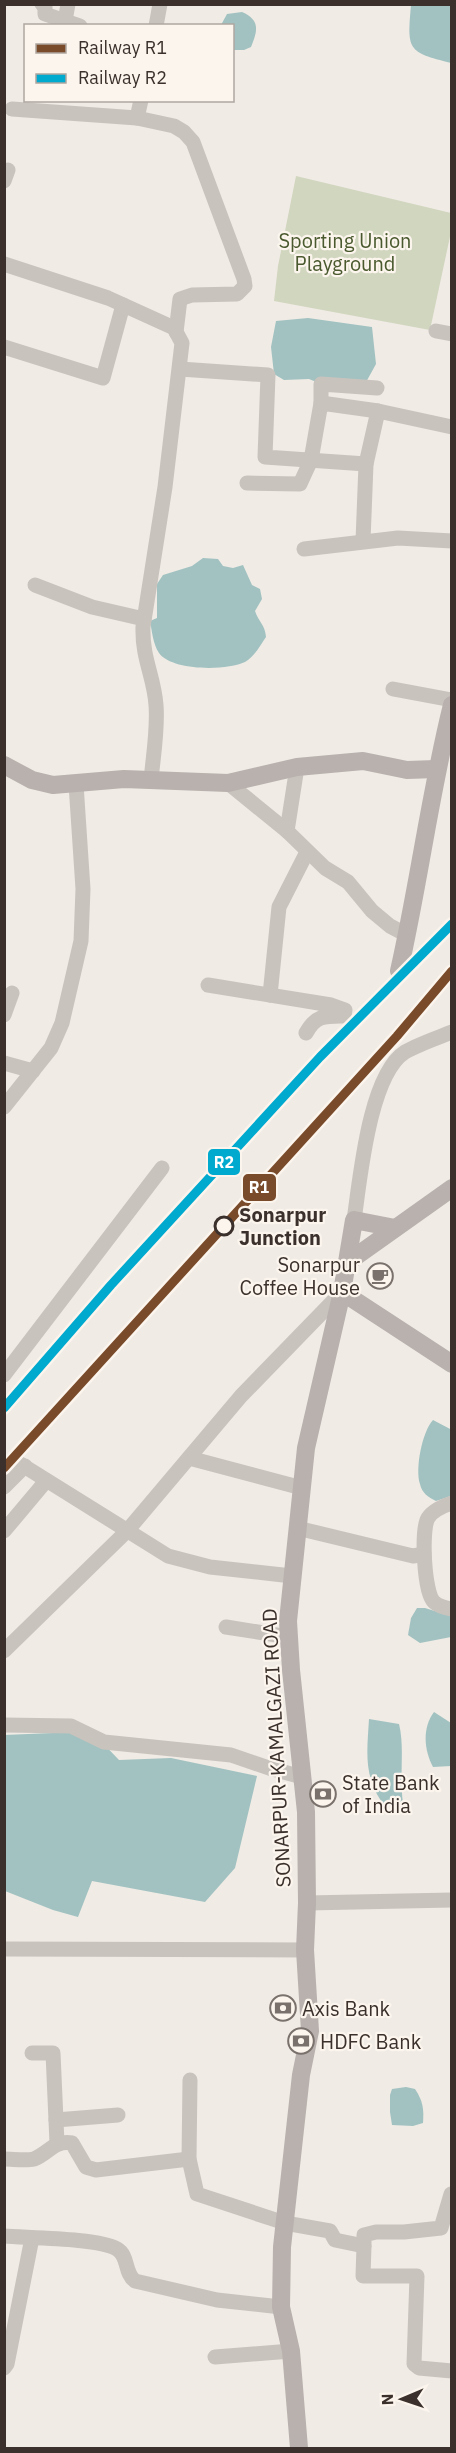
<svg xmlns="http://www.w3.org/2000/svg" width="456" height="2453" viewBox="0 0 456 2453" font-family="'IBM Plex Sans',sans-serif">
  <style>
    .green { fill: #d1d6bf }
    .water { fill: #a1c2c1 }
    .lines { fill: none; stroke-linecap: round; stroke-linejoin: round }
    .minor { stroke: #c9c3be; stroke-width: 15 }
    .major { stroke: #b8b1ad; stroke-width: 18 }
    .rail-1-casing { stroke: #fbf5ee; stroke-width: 14 }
    .rail-2-casing { stroke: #fbf5ee; stroke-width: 14 }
    .rail-1 { stroke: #7a4b2a; stroke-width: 9 }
    .rail-2 { stroke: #00a9ce; stroke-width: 9 }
    .stop-dot { fill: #fbf5ee; stroke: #3b302b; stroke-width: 3 }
    .labels { text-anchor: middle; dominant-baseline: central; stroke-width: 4.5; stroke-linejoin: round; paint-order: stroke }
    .park-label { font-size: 20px; fill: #4a5a2e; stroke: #fbf5ee }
    .stop-label { font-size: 20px; font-weight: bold; fill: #3b302b; stroke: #fbf5ee; text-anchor: start }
    .poi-label { font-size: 20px; fill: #3b302b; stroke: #fbf5ee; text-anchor: start }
    .street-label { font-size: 20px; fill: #3b302b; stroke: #fbf5ee }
    .line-badge { stroke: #fbf5ee; stroke-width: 2 }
    .badge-label { font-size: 16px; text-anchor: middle; font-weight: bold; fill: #fff }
  </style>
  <rect width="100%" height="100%" fill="#f0ebe5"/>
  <path class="green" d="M 296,176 L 451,213 L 451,232 L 430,330 L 274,301 L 278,266 Z"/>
  <g class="water">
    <path d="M 411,5 L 451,5 L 451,63 C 407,52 407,50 411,5 Z"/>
    <path d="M 242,12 C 260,20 258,30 251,47 L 244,50 L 233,50 L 232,26 L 221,25 L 227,14 Z"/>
    <path d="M 308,318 L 372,327 L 376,364 L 365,384 L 336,390 L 309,379 L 284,380 L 274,374 L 271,347 L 276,321 Z"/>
    <path d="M 203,558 L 218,559 L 223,566 L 233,568 L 243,565 L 252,585 L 260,589 L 262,599 L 255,611 C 259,623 265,624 266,637 C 260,646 254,657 245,662 C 226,671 172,671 159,653 C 153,644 152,631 150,621 L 157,618 L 157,584 L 163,575 L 192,566 Z"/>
    <path d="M 433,1420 L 452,1430 L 451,1496 L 436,1501 C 428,1497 422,1493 420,1484 C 415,1469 422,1432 433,1420 Z"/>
    <path d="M 417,1608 L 425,1608 L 451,1616 L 451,1637 L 420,1643 L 408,1635 L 411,1618 Z"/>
    <path d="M 434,1712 L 451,1723 L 451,1766 L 433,1767 C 424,1750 422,1728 434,1712 Z"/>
    <path d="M 369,1719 L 399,1724 C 405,1748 399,1776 403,1803 L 385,1806 C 363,1778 367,1753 369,1719 Z"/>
    <path d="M 77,1732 L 95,1735 L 119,1760 L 171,1758 L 257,1776 L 235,1868 L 205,1902 L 92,1881 L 78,1917 L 53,1910 L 5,1891 L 4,1735 Z"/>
    <path d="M 406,2087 L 415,2089 C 423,2101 424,2109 423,2123 L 413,2126 L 392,2125 L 390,2112 L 390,2095 L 392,2089 Z"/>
  </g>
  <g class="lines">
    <g class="minor">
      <path d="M 42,4 L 45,5 L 45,14 L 80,26"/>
      <path d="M 65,21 L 68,4"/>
      <path d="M 156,26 L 160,4"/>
      <path d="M 12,109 L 137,118 L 174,126 L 184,132 L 193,142 L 244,279 L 245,286 L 237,294 L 192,295 L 180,299 L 176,332"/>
      <path d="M 137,118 L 141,100"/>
      <path d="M 4,181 L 8,170"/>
      <path d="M 4,264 L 108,298 L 174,328 L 182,343 L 165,487 L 143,627 C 142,659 154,676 156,705 C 158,730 153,756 151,781"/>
      <path d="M 436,331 L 452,334"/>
      <path d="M 4,347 L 103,378 L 123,305"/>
      <path d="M 180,369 L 268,375 L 265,457 L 366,464"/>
      <path d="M 321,403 L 321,384 L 377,388"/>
      <path d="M 247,483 L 300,484 L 311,460 L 321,403 L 378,411"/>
      <path d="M 363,541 L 366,464 L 378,411 L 452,427"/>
      <path d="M 304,549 L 398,538 L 452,541"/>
      <path d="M 35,585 L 92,607 L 144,619"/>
      <path d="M 393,689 L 452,700"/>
      <path d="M 228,783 L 287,831 L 325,868 L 348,882 L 372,911 L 390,926 L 407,935"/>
      <path d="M 287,831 L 297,767"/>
      <path d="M 208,985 L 331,1005 L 345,1010 L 344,1016 C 325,1016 316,1015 306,1033"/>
      <path d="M 270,995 L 279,907 L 307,852"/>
      <path d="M 4,1015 L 12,993"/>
      <path d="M 4,1063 L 33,1071"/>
      <path d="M 4,1107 L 51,1048 L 62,1023 L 81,941 L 83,889 L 76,784"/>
      <path d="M 354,1220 C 360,1180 369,1075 405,1052 C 419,1044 437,1038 452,1032"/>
      <path d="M 4,1375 L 162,1168"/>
      <path d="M 189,1458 L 302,1488"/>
      <path d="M 19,1463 L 168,1556 L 210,1567 L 292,1576"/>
      <path d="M 4,1487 L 25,1466"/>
      <path d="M 452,1503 C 443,1506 433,1510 428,1518 C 421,1530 424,1593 434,1602 C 438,1606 446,1608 452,1609"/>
      <path d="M 297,1528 L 413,1556 L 424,1554"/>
      <path d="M 4,1531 L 46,1481"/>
      <path d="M 226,1627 L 289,1637"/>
      <path d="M 4,1651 L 127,1531 L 241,1396 L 342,1292"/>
      <path d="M 4,1725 L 71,1726 L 104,1742 L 231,1755 L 269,1768 L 302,1777"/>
      <path d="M 307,1903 L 452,1900"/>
      <path d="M 4,1949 L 305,1950"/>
      <path d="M 32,2053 L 53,2053 L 57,2143"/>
      <path d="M 190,2080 L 189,2159 L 197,2194 L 285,2223 L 330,2231 L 335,2240 L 364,2246 L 363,2276 L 417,2276 L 414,2364 L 419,2368 L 452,2371"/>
      <path d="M 56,2120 L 118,2115"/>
      <path d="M 4,2159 C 13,2159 26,2161 34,2159 C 49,2153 54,2140 72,2143 L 86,2167 L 96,2170 L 189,2159"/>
      <path d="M 4,2236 C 28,2238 99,2238 117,2249 C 129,2256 124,2273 135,2281 L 217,2300 L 281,2307"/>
      <path d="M 364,2246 L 364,2235 L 376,2232 L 404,2232 L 441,2228 L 451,2194"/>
      <path d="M 215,2357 L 291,2351"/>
      <path d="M 4,2368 L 7,2364 L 32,2238"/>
    </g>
    <g class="major">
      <path d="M 4,765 L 32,780 L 53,785 L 124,779 L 228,783 L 297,767 L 363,761 L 407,770 L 436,769"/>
      <path d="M 399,971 C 419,883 430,793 452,705"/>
      <path d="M 348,1262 L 452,1188"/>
      <path d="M 342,1292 L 452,1364"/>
      <path d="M 299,2448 L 291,2351 L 281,2307 L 282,2247 L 301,2075 L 310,2031 L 305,1950 L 307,1903 L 306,1812 L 291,1670 L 288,1621 L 306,1448 L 342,1292 L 354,1220 L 395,1228"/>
    </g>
    <g class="rail-1-casing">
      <path id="rail-1" d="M 4,1468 L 397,1036 L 452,971"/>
    </g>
    <g class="rail-2-casing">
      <path id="rail-2" d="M 4,1408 L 111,1285 L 320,1057 L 452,924"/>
    </g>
    <use href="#rail-1" class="rail-1"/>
    <use href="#rail-2" class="rail-2"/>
  </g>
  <defs>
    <g id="cafe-ring" transform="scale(1.35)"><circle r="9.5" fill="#fbf5ee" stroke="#7a716c" stroke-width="1.5"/><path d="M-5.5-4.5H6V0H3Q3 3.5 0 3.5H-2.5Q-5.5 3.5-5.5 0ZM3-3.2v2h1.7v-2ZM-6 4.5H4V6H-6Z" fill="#7a716c"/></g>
    <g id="bank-ring" transform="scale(1.35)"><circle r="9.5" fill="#fbf5ee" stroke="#7a716c" stroke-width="1.5"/><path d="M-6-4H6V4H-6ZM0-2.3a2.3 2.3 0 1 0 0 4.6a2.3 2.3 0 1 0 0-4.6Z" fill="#7a716c"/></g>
  </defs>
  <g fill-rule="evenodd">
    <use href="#cafe-ring" x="380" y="1276"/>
    <use href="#bank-ring" x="323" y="1794"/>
    <use href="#bank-ring" x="283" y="2008"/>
    <use href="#bank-ring" x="301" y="2041"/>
  </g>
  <circle class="stop-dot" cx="224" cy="1226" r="9"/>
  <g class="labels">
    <g class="park-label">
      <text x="345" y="240">Sporting Union<tspan x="345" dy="23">Playground</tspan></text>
    </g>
    <g class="stop-label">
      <text x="239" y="1214">Sonarpur<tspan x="239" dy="23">Junction</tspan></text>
    </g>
    <g class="poi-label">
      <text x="360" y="1264" text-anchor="end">Sonarpur<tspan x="360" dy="23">Coffee House</tspan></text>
      <text x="342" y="1782">State Bank<tspan x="342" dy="23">of India</tspan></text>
      <text x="302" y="2008">Axis Bank</text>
      <text x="320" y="2041">HDFC Bank</text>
    </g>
    <g class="street-label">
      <text transform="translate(276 1748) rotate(-93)">SONARPUR-KAMALGAZI ROAD</text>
    </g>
  </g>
  <g class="line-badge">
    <rect x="207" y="1148" width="34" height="28" rx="6" fill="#00a9ce"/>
    <rect x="242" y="1173" width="35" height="29" rx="6" fill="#7a4b2a"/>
  </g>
  <g class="badge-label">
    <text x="224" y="1168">R2</text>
    <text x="259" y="1193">R1</text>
  </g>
  <rect width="456" height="2453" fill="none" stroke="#3b302b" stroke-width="12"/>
  <rect x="24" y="24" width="210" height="78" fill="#fbf5ee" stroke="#aea6a0" stroke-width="1.5"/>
  <rect x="36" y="44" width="30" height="9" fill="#7a4b2a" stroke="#aea6a0" stroke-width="1.5"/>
  <text x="78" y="54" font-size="18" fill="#3b302b">Railway R1</text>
  <rect x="36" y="74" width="30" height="9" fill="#00a9ce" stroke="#aea6a0" stroke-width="1.5"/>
  <text x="78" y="84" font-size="18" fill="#3b302b">Railway R2</text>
  <g transform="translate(402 2399) rotate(268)" stroke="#fbf5ee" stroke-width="4.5" paint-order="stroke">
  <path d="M0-4.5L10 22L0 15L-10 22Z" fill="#3b302b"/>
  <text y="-9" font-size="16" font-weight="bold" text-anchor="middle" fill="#3b302b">N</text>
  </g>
</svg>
